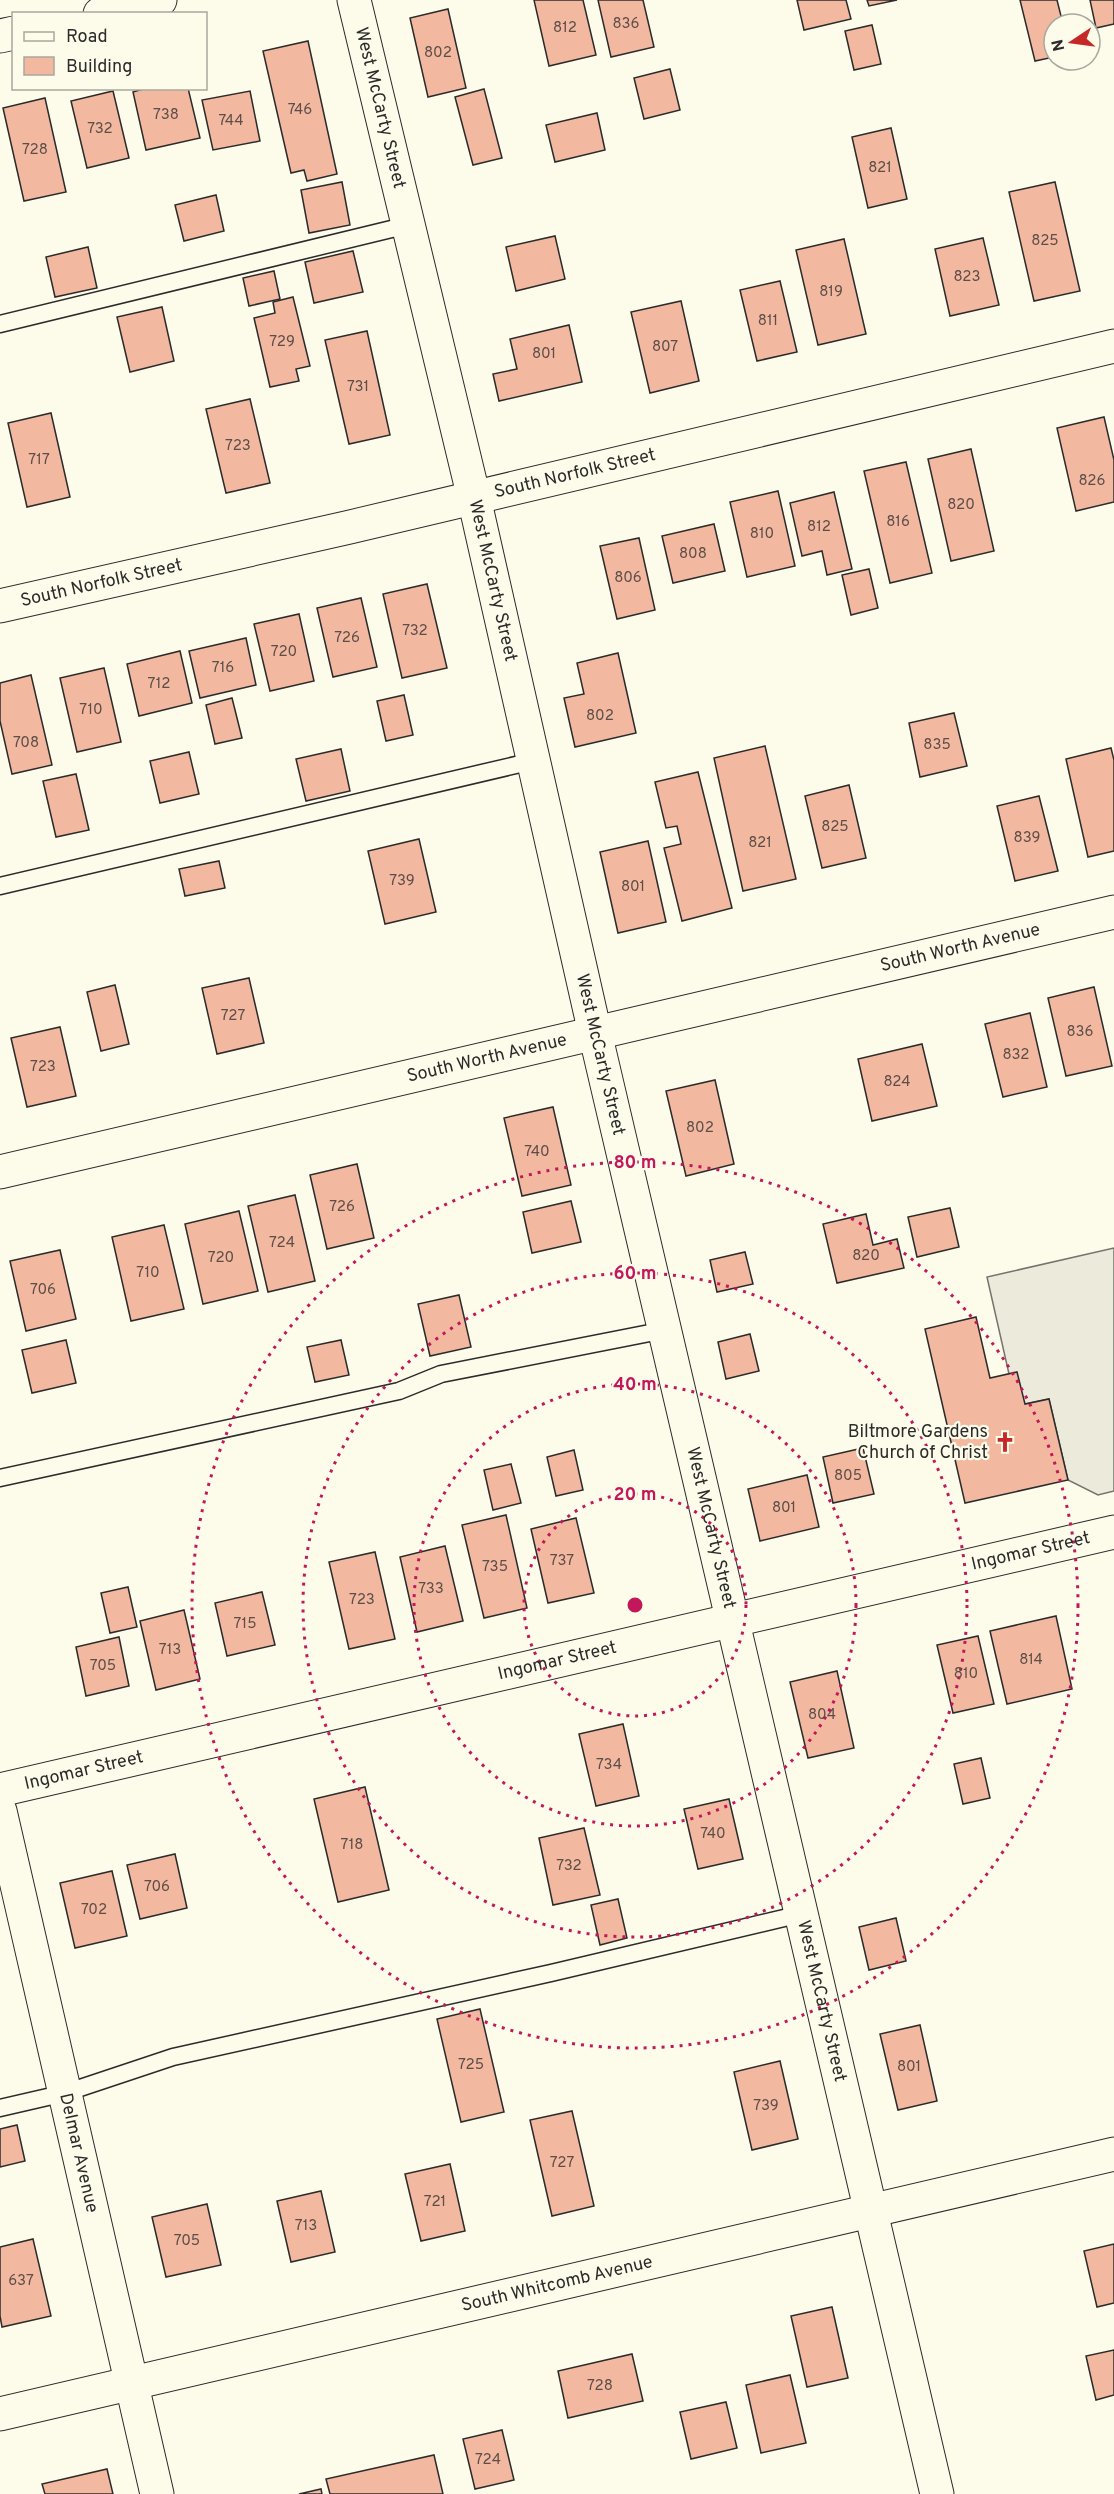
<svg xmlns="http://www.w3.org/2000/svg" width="1114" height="2494" viewBox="0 0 1114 2494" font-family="Overpass,sans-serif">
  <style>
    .parking { fill: #eceadb; stroke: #74746e; stroke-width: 1.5 }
    .building { fill: #f2b8a0; stroke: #2b2b2b; stroke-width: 1.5 }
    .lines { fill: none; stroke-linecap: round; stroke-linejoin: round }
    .lane-casing { stroke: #2b2b2b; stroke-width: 19 }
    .street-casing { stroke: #2b2b2b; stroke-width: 35 }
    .lane { stroke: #fdfbea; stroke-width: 16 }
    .street { stroke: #fdfbea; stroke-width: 33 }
    .ring { fill: none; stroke: #c2185b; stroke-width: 3; stroke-dasharray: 3 6 }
    .labels { text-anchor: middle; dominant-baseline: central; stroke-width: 4.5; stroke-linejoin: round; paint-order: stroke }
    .number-label { font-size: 15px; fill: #5d4e48 }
    .street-label { font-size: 18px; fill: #2b2b2b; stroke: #fdfbea }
    .poi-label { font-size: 18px; fill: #2b2b2b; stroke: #fdfbea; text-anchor: end }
    .centre { fill: #c2185b; stroke: #fdfbea; stroke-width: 3 }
    .ring-label { font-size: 18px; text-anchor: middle; font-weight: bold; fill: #c2185b; stroke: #fdfbea; stroke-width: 4.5; stroke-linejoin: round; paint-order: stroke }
  </style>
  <rect width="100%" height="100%" fill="#fdfbea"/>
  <path class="parking" d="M 1114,1248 L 1114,1491 L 1098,1495 L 1068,1480 L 1049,1399 L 1025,1404 L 1009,1374 L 987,1277 Z"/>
  <g class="building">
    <path d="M 534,0 L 583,0 L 596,55 L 549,66 Z"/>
    <path d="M 598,0 L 643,0 L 654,47 L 611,57 Z"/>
    <path d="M 797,0 L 846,0 L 851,19 L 804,30 Z"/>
    <path d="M 867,0 L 897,0 L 869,6 Z"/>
    <path d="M 1020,0 L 1057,0 L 1063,24 L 1054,24 L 1054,57 L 1035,61 Z"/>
    <path d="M 1090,0 L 1114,0 L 1114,24 L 1096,28 Z"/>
    <path d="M 448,9 L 466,88 L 428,97 L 410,18 Z"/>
    <path d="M 872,25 L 881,64 L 854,70 L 845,31 Z"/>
    <path d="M 308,41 L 337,174 L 307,181 L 304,170 L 291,173 L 263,51 Z"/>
    <path d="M 670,69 L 680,110 L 644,119 L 634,78 Z"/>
    <path d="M 146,88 L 188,88 L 200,138 L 146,150 L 133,92 Z"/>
    <path d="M 484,89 L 502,158 L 473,165 L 455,97 Z"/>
    <path d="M 113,91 L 129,158 L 87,168 L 71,101 Z"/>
    <path d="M 250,91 L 260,141 L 213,150 L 202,100 Z"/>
    <path d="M 45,98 L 66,192 L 24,201 L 3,108 Z"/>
    <path d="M 597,113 L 605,150 L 555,162 L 546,125 Z"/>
    <path d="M 891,128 L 907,199 L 868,208 L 852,137 Z"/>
    <path d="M 342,182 L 350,225 L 309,233 L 301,190 Z"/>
    <path d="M 1055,182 L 1080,291 L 1034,301 L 1009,192 Z"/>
    <path d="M 216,195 L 224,231 L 184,241 L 175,205 Z"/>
    <path d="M 555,236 L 565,279 L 516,291 L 506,247 Z"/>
    <path d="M 983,238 L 999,305 L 950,316 L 935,249 Z"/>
    <path d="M 844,239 L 866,334 L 818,345 L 796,250 Z"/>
    <path d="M 88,247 L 97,288 L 55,297 L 46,257 Z"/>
    <path d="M 353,251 L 363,292 L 314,303 L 305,262 Z"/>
    <path d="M 274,271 L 280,299 L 249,306 L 243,278 Z"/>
    <path d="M 780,281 L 797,352 L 757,361 L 740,290 Z"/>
    <path d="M 293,297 L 310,366 L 296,369 L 299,381 L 270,387 L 254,318 L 275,313 L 273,302 Z"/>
    <path d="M 681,301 L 699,381 L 650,393 L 631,312 Z"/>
    <path d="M 162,307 L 174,361 L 130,372 L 117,317 Z"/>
    <path d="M 569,325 L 582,382 L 499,401 L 493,374 L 517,369 L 510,339 Z"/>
    <path d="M 367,331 L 390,435 L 349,444 L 325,340 Z"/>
    <path d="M 250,399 L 270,483 L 226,493 L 206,409 Z"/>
    <path d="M 51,413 L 70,497 L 27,507 L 8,423 Z"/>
    <path d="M 1104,417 L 1114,460 L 1114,502 L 1076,511 L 1057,428 Z"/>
    <path d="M 971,449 L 994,551 L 951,561 L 928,459 Z"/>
    <path d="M 906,462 L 932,573 L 890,583 L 864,471 Z"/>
    <path d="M 778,491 L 795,566 L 747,577 L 730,502 Z"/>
    <path d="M 834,492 L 852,569 L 827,575 L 822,551 L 802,556 L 790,503 Z"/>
    <path d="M 714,524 L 725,571 L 673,583 L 662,536 Z"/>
    <path d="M 639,538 L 655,610 L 617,619 L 600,546 Z"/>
    <path d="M 869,569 L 878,608 L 851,615 L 842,575 Z"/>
    <path d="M 427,584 L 447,668 L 402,678 L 383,594 Z"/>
    <path d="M 361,598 L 377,667 L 333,677 L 317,608 Z"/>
    <path d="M 299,614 L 314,681 L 270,691 L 254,624 Z"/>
    <path d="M 246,638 L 256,685 L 200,698 L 189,651 Z"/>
    <path d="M 180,651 L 192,703 L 139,716 L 127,664 Z"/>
    <path d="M 618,653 L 636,733 L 575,747 L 564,698 L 584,694 L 577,663 Z"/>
    <path d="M 104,668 L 121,742 L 77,752 L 60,678 Z"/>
    <path d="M 31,675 L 52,765 L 12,774 L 0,721 L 0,683 Z"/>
    <path d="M 404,695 L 413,735 L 386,741 L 377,701 Z"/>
    <path d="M 232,698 L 242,738 L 215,744 L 206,705 Z"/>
    <path d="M 954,713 L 967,766 L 920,777 L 909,723 Z"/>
    <path d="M 765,746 L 796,879 L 743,891 L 714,758 Z"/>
    <path d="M 1111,748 L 1114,760 L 1114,851 L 1088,857 L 1066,759 Z"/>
    <path d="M 341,749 L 350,791 L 306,801 L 296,759 Z"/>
    <path d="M 189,752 L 199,794 L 160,803 L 150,761 Z"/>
    <path d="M 698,772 L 732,908 L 682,921 L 664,848 L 681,844 L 677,826 L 666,828 L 655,782 Z"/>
    <path d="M 76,774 L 89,830 L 56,837 L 43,781 Z"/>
    <path d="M 849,785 L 866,858 L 822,868 L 805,796 Z"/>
    <path d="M 1039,796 L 1058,871 L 1015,881 L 997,806 Z"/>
    <path d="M 419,839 L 436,912 L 385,924 L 368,851 Z"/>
    <path d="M 648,841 L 666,922 L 618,933 L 600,852 Z"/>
    <path d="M 219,861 L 225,888 L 185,896 L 179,869 Z"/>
    <path d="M 249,978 L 264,1043 L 217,1054 L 202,988 Z"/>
    <path d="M 115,985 L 129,1044 L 101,1051 L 87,992 Z"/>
    <path d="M 1094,987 L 1112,1066 L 1066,1076 L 1048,998 Z"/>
    <path d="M 1030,1013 L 1047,1087 L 1003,1097 L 985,1024 Z"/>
    <path d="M 60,1027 L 76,1096 L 27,1107 L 11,1038 Z"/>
    <path d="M 922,1044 L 937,1106 L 872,1121 L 858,1059 Z"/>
    <path d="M 715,1080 L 734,1164 L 686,1176 L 666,1091 Z"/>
    <path d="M 553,1107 L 571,1185 L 522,1196 L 504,1118 Z"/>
    <path d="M 357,1164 L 374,1238 L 327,1249 L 310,1175 Z"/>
    <path d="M 295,1195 L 315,1281 L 268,1292 L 248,1206 Z"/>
    <path d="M 571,1201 L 581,1242 L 532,1253 L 523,1212 Z"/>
    <path d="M 950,1208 L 959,1247 L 917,1257 L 908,1217 Z"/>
    <path d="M 239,1211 L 258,1291 L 203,1304 L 185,1224 Z"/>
    <path d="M 866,1214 L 873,1245 L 897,1239 L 904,1268 L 837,1283 L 823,1224 Z"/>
    <path d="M 164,1225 L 184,1309 L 131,1321 L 112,1237 Z"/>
    <path d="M 60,1250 L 76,1319 L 26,1331 L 10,1261 Z"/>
    <path d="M 745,1252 L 753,1284 L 717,1292 L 710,1260 Z"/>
    <path d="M 459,1295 L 471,1347 L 430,1356 L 418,1304 Z"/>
    <path d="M 976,1317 L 990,1378 L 1017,1372 L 1025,1404 L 1049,1399 L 1068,1480 L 965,1503 L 925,1329 Z"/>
    <path d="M 750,1334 L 759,1371 L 726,1379 L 718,1342 Z"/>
    <path d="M 66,1340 L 76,1383 L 32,1393 L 22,1350 Z"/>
    <path d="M 341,1340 L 349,1375 L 315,1382 L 307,1347 Z"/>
    <path d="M 863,1448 L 874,1494 L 833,1503 L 823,1457 Z"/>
    <path d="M 574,1450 L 583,1490 L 556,1496 L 547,1457 Z"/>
    <path d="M 511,1464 L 521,1503 L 493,1510 L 484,1470 Z"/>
    <path d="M 807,1475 L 819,1527 L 760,1541 L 748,1489 Z"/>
    <path d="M 506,1515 L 527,1608 L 484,1618 L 462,1525 Z"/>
    <path d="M 576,1518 L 594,1593 L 548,1603 L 531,1529 Z"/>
    <path d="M 445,1546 L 463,1621 L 417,1632 L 400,1557 Z"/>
    <path d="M 375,1552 L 395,1639 L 349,1649 L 329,1562 Z"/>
    <path d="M 128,1587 L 137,1627 L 110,1633 L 101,1593 Z"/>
    <path d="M 262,1592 L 275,1645 L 227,1656 L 215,1603 Z"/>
    <path d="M 184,1610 L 200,1679 L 156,1690 L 140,1621 Z"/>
    <path d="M 1056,1616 L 1072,1689 L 1007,1704 L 990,1631 Z"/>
    <path d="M 978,1636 L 994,1704 L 953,1713 L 937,1645 Z"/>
    <path d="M 119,1637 L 129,1686 L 86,1696 L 76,1647 Z"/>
    <path d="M 837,1671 L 854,1748 L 808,1758 L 790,1682 Z"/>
    <path d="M 623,1724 L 639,1796 L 596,1806 L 579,1734 Z"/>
    <path d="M 981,1758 L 990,1798 L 963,1804 L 954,1764 Z"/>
    <path d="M 365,1787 L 389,1890 L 338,1902 L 314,1799 Z"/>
    <path d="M 729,1799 L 743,1859 L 698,1869 L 684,1809 Z"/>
    <path d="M 584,1828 L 600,1895 L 553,1905 L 539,1838 Z"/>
    <path d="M 175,1854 L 187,1908 L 140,1919 L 127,1865 Z"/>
    <path d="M 112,1871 L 127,1936 L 75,1948 L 60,1883 Z"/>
    <path d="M 618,1899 L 627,1938 L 600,1945 L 591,1905 Z"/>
    <path d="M 896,1918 L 906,1961 L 869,1970 L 859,1927 Z"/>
    <path d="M 480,2009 L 504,2112 L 461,2122 L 437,2019 Z"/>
    <path d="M 920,2025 L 937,2101 L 898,2110 L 880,2034 Z"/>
    <path d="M 780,2061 L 798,2139 L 752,2150 L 734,2072 Z"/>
    <path d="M 572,2111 L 594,2206 L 552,2216 L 530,2120 Z"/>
    <path d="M 17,2125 L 25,2161 L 0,2167 L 0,2129 Z"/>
    <path d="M 450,2164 L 465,2231 L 421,2241 L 405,2174 Z"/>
    <path d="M 321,2191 L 335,2252 L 291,2262 L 277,2201 Z"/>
    <path d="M 207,2204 L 221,2265 L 166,2277 L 152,2217 Z"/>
    <path d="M 33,2239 L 51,2316 L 2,2327 L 0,2316 L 0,2247 Z"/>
    <path d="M 1114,2244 L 1114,2303 L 1097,2307 L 1084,2251 Z"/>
    <path d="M 832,2307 L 848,2378 L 807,2387 L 791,2316 Z"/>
    <path d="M 1114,2350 L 1114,2395 L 1096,2400 L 1086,2356 Z"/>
    <path d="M 632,2354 L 643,2401 L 568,2418 L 558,2371 Z"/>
    <path d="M 790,2375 L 806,2443 L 761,2453 L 746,2385 Z"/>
    <path d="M 726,2402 L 737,2448 L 691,2459 L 680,2412 Z"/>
    <path d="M 502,2430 L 514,2480 L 475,2489 L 463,2439 Z"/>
    <path d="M 434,2455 L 443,2494 L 330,2494 L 326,2479 Z"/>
    <path d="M 107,2469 L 113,2494 L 45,2494 L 42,2484 Z"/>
    <path d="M 321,2489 L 322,2494 L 299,2494 Z"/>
  </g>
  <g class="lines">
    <g class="lane-casing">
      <g id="lane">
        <path d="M 0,324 L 408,225"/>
        <path d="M 0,886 L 533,761"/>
        <path d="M 0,1478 L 399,1391 L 441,1374 L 665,1330"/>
        <path d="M 0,2108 L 65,2093 L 173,2057 L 551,1973 L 801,1914"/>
      </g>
    </g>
    <g class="street-casing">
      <g id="street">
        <path id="s1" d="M 354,0 L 474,498 L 595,1033 L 937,2494"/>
        <path d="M 100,14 L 160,0"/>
        <path d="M 0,36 L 14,33"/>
        <path id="s2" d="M 0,606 L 350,527 L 1114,346"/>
        <path id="s3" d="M 0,1172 L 1114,912"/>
        <path id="s4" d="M 0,1790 L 1114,1532"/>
        <path id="s5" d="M 0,1811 L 157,2494"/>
        <path id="s6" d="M 0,2414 L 1114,2154"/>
      </g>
    </g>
    <use href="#lane" class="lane"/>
    <use href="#street" class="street"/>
  </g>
  <g class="ring">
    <circle cx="635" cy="1605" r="111"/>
    <circle cx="635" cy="1605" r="221"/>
    <circle cx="635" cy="1605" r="332"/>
    <circle cx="635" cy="1605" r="443"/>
  </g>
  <defs>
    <g id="church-bare" transform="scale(1.62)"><path d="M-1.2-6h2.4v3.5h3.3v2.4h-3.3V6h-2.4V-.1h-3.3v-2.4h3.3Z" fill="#c62828" stroke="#fdfbea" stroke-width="2.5" paint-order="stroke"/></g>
  </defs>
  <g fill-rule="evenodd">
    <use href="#church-bare" x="1005" y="1442"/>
  </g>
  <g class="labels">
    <g class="number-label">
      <text x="626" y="24">836</text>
      <text x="565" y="28">812</text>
      <text x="438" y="53">802</text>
      <text x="300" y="110">746</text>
      <text x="166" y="115">738</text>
      <text x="231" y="121">744</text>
      <text x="100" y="129">732</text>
      <text x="35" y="150">728</text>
      <text x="880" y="168">821</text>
      <text x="1045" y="241">825</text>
      <text x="967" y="277">823</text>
      <text x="831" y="292">819</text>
      <text x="768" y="321">811</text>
      <text x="282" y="342">729</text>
      <text x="665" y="347">807</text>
      <text x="544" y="354">801</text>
      <text x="358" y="387">731</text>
      <text x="238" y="446">723</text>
      <text x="39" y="460">717</text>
      <text x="1092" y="481">826</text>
      <text x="961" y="505">820</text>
      <text x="898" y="522">816</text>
      <text x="819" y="527">812</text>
      <text x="762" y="534">810</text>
      <text x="693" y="554">808</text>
      <text x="628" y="578">806</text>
      <text x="415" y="631">732</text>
      <text x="347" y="638">726</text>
      <text x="284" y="652">720</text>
      <text x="223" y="668">716</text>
      <text x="159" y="684">712</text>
      <text x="91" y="710">710</text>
      <text x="600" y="716">802</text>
      <text x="26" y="743">708</text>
      <text x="937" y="745">835</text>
      <text x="835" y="827">825</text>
      <text x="1027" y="838">839</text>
      <text x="760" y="843">821</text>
      <text x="402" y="881">739</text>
      <text x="633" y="887">801</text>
      <text x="233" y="1016">727</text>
      <text x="1080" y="1032">836</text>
      <text x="1016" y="1055">832</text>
      <text x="43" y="1067">723</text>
      <text x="897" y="1082">824</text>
      <text x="700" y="1128">802</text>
      <text x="537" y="1152">740</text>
      <text x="342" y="1207">726</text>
      <text x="282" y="1243">724</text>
      <text x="866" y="1256">820</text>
      <text x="221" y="1258">720</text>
      <text x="148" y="1273">710</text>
      <text x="43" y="1290">706</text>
      <text x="848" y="1476">805</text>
      <text x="784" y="1508">801</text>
      <text x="562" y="1561">737</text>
      <text x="495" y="1567">735</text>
      <text x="431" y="1589">733</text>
      <text x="362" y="1600">723</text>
      <text x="245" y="1624">715</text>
      <text x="170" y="1650">713</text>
      <text x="1031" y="1660">814</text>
      <text x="103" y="1666">705</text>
      <text x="966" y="1674">810</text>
      <text x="822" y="1715">804</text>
      <text x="609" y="1765">734</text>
      <text x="713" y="1834">740</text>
      <text x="352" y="1845">718</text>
      <text x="569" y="1866">732</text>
      <text x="157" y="1887">706</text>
      <text x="94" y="1910">702</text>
      <text x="471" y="2065">725</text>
      <text x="909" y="2067">801</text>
      <text x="766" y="2106">739</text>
      <text x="562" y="2163">727</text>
      <text x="435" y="2202">721</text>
      <text x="306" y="2226">713</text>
      <text x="187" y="2241">705</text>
      <text x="21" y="2281">637</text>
      <text x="600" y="2386">728</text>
      <text x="488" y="2460">724</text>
    </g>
    <g class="street-label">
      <text stroke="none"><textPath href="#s1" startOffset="111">West McCarty Street</textPath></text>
      <text stroke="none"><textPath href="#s2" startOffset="590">South Norfolk Street</textPath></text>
      <text stroke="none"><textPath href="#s1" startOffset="597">West McCarty Street</textPath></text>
      <text stroke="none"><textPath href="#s2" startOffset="104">South Norfolk Street</textPath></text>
      <text stroke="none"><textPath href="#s3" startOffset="986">South Worth Avenue</textPath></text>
      <text stroke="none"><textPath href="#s1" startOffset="1083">West McCarty Street</textPath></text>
      <text stroke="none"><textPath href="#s3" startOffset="500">South Worth Avenue</textPath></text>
      <text stroke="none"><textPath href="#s1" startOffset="1569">West McCarty Street</textPath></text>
      <text stroke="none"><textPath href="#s4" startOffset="1058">Ingomar Street</textPath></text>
      <text stroke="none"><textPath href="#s4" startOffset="572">Ingomar Street</textPath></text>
      <text stroke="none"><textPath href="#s4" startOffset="86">Ingomar Street</textPath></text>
      <text stroke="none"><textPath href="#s1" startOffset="2055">West McCarty Street</textPath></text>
      <text stroke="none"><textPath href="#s5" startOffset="351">Delmar Avenue</textPath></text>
      <text stroke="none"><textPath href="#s6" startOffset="572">South Whitcomb Avenue</textPath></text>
    </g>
    <g class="poi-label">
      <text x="988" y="1432">Biltmore Gardens<tspan x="988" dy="21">Church of Christ</tspan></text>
    </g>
  </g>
  <circle cx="635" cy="1605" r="9" class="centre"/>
  <g class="ring-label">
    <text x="635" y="1168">80 m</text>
    <text x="635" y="1279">60 m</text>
    <text x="635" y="1390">40 m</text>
    <text x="635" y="1500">20 m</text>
  </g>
  <rect x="12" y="12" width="195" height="78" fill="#fdfbea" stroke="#a9a89e" stroke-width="1.5"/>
  <rect x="24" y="32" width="30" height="9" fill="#fdfbea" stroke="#a9a89e" stroke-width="1.5"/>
  <text x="66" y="42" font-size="18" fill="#2b2b2b">Road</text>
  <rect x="24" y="57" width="30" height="18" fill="#f2b8a0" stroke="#a9a89e" stroke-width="1.5"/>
  <text x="66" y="72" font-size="18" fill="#2b2b2b">Building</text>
  <g transform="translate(1072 42) rotate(257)"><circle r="28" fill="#fdfbea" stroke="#a9a89e" stroke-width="1.5"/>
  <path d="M0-4.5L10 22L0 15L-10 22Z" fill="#c62828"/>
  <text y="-9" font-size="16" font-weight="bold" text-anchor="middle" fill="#2b2b2b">N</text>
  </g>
</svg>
